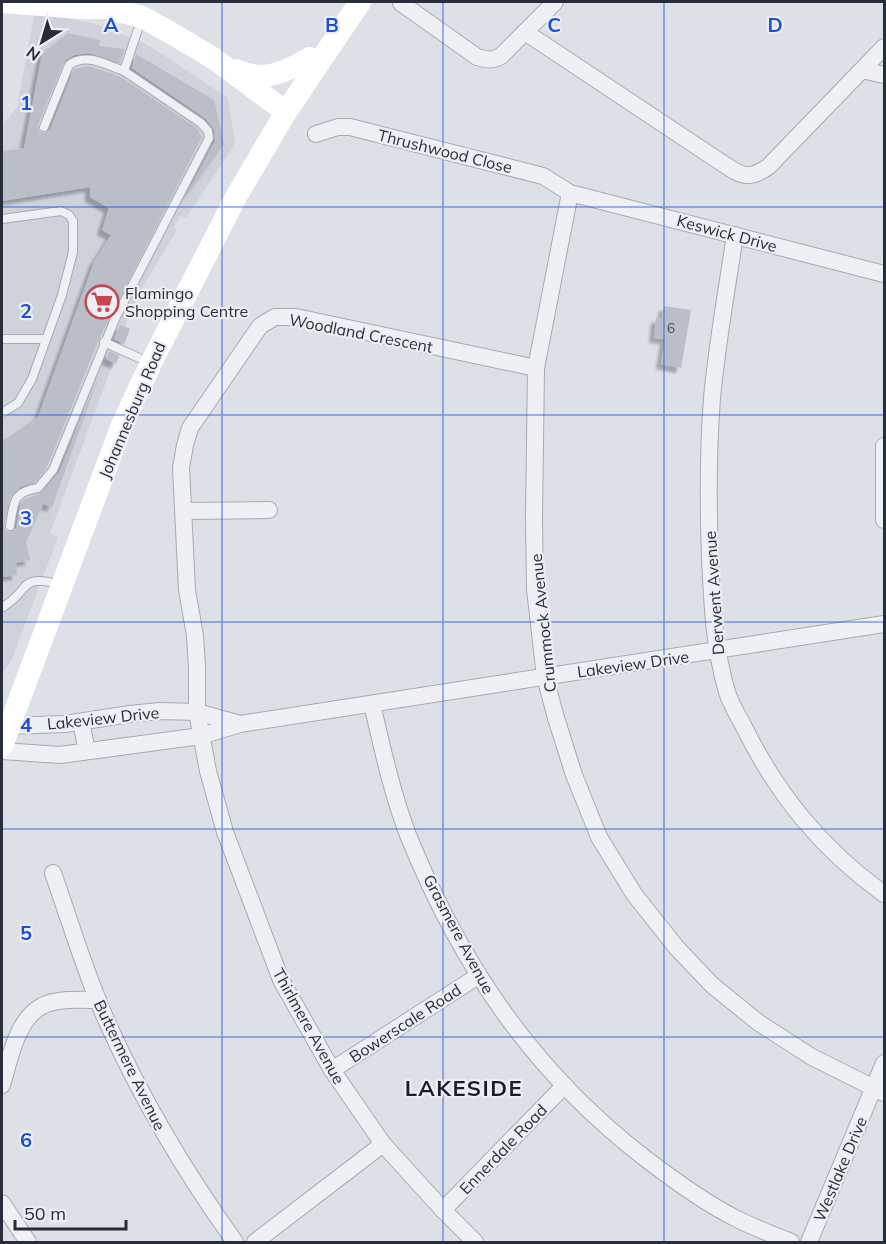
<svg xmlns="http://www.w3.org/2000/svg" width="886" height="1244" viewBox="0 0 886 1244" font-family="Mulish,sans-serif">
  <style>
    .built { fill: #cfd2db }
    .building { fill: #babec8; filter: url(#shadow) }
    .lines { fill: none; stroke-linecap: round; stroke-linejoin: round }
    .lane-casing { stroke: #a6aab3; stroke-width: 10 }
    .street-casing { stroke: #a6aab3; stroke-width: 18 }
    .lane { stroke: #eff0f4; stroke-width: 8 }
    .street { stroke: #eff0f4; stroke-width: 16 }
    .secondary { stroke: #fff; stroke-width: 22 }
    .grid { fill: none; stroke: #1d4ed8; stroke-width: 1.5; stroke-opacity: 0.55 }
    .labels { text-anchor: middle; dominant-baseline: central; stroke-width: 4.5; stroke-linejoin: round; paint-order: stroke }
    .number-label { font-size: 14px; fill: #4c515e }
    .street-label { font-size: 16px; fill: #272d3b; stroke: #eceef4 }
    .poi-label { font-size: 16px; fill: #272d3b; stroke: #eceef4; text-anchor: start }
    .district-label { font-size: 22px; font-weight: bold; letter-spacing: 1.5px; fill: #1a1e2c; stroke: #eceef4 }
    .grid-label { font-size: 20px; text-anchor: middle; font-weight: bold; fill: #1d4ed8; stroke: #eceef4; stroke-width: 4.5; stroke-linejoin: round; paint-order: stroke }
  </style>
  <defs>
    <filter id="shadow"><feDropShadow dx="-5" dy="5" stdDeviation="1.5" flood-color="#0004"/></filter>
  </defs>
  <rect width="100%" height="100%" fill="#dde0e6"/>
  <path class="built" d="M 35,11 L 95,24 L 144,43 L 162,54 L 228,98 L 235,144 L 186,218 L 180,216 L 173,228 L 177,230 L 145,283 L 125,326 L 130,329 L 116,364 L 114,363 L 112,366 L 50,533 L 58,537 L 12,659 L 2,674 L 2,126 L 17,108 Z"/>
  <g class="building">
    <path d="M 68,33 L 100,40 L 99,46 L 125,49 L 120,63 L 89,53 L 74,55 L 65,60 L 38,125 L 39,131 L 44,133 L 50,130 L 74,69 L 89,66 L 121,77 L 197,128 L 202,137 L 99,339 L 47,467 L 35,482 L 20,487 L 10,498 L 4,526 L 6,531 L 10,532 L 16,528 L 20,507 L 23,500 L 42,493 L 59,473 L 101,371 L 52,507 L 43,504 L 26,542 L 30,560 L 16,563 L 17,575 L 2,577 L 2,440 L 6,439 L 38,417 L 94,262 L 111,235 L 102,230 L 109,208 L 90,197 L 90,187 L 2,201 L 2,151 L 24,148 L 42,54 Z"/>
    <path d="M 136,54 L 214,100 L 224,144 L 184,200 L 215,141 L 214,129 L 205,118 L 132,68 Z"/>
    <path d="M 664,306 L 691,310 L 681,368 L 661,364 L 665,339 L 654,338 L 656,318 L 662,318 Z"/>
    <path d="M 120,325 L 130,329 L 124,344 L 114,339 Z"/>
    <path d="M 109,351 L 119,356 L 116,364 L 106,359 Z"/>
  </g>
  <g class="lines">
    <g class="lane-casing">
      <g id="lane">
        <path d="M 44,127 L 69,65 C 86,52 106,65 124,71 L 142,17"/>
        <path d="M 2,219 L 61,211 L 69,215 L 73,221 L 73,252 L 62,295 L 32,379 L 18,403 L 2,413"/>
        <path d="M 2,339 L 46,339"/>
        <path d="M 104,342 L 150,363"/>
        <path d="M 10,526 C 14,503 12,492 38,488 L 53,470 L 115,319 L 209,138 L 208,131 L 201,123 L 124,71"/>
        <path d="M 3,607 C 32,589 18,573 62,585"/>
      </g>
    </g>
    <g class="street-casing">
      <g id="street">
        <path d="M 401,3 L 477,57 C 487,60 492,61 501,56 L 555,2"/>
        <path d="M 525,32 L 719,161 C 739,174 746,182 768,167 L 884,47"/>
        <path d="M 862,70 L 884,75"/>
        <path d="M 316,134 L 338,127 L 350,127 L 543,176 L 570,193 L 884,274"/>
        <path d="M 570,193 L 536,368 L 534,519 L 535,589 L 545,677 L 556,718 L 574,775 L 599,837 L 634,894 L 676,947 L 712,985 L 759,1023 L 812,1057 L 884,1093"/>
        <path d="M 735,235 C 727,289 717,343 712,398 C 708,451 708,504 710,557 C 712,603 714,648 727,692 C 731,705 739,717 745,729 C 779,797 823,850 884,894"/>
        <path d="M 884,446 L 884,520"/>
        <path d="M 184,511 L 269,510"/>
        <path d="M 372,704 C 382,747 392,793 408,835 C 461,966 534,1073 646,1159 C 675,1181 705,1203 737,1219 C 755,1228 773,1235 791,1242"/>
        <path d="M 81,722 L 87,751"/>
        <path d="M 2,723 L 9,726 L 65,724 L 130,714 L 160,711 L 197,712 L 240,724"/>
        <path d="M 2,751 L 60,755 L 201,736 L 240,724 L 884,624"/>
        <path d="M 53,873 C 71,924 86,976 108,1024 C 144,1104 185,1172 235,1242"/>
        <path d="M 332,1070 L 478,976"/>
        <path d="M 2,1085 C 10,1059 16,1020 42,1006 C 58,998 81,1000 98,1000"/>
        <path d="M 2,1203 L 28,1242"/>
        <path d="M 443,1210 L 563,1087"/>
        <path d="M 255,1242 L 383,1144"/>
        <path d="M 475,1242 L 443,1210 L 383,1144 L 332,1070 L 281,980 L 225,832 L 208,771 L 197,712 L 197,667 L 195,636 L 187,590 L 181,468 L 185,445 L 190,428 L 260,326 L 275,317 L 296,317 L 536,368"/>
        <path d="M 809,1242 L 884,1063"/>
      </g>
    </g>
    <use href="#lane" class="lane"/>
    <use href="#street" class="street"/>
    <g class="secondary">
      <path d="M 3,2 L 81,8 L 107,8"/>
      <path d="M 93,2 L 107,8 L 142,17 L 171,33 L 213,58 L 286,112"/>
      <path d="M 236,70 C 264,83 285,72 310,58"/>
      <path d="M 2,746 L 122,425 L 151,363 L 237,195 L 286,112 L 360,2"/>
    </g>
  </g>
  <path class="grid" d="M 222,2 L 222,1242M 443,2 L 443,1242M 664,2 L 664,1242M 2,207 L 884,207M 2,415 L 884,415M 2,622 L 884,622M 2,829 L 884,829M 2,1037 L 884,1037"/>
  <defs>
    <g id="supermarket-ring" transform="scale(1.725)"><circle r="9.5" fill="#eceef4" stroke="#c64750" stroke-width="1.5"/><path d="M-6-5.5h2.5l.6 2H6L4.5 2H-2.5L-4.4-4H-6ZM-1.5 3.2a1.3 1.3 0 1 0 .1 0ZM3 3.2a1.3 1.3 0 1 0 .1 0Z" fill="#c64750"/></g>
  </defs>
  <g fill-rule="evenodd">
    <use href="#supermarket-ring" x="102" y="302"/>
  </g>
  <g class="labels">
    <g class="number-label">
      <text x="671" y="328">6</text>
    </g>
    <g class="street-label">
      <text transform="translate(445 151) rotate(14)">Thrushwood Close</text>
      <text transform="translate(727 233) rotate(15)">Keswick Drive</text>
      <text transform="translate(361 333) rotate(11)">Woodland Crescent</text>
      <text transform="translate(132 410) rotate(-67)">Johannesburg Road</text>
      <text transform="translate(714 593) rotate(-94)">Derwent Avenue</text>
      <text transform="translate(543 623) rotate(-96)">Crummock Avenue</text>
      <text transform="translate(633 664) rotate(-8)">Lakeview Drive</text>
      <text transform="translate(103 718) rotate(-6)">Lakeview Drive</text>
      <text transform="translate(459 934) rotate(62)">Grasmere Avenue</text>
      <text transform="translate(405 1023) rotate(-33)">Bowerscale Road</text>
      <text transform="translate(309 1026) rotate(61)">Thirlmere Avenue</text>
      <text transform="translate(130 1065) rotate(64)">Buttermere Avenue</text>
      <text transform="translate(503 1149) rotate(-46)">Ennerdale Road</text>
      <text transform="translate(840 1169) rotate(-67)">Westlake Drive</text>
    </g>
    <g class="poi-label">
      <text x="125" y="293">Flamingo<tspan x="125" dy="18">Shopping Centre</tspan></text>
    </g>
    <g class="district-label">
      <text x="464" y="1088">LAKESIDE</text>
    </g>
  </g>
  <g class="grid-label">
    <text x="111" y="32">A</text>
    <text x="332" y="32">B</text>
    <text x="554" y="32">C</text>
    <text x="775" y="32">D</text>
    <text x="26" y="110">1</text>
    <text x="26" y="318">2</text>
    <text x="26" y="525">3</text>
    <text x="26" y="732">4</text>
    <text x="26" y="940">5</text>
    <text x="26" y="1147">6</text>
  </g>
  <rect width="886" height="1244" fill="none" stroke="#272d3b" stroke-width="6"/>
  <g transform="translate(42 42) rotate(217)" stroke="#eceef4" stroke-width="4.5" paint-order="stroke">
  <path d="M0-4.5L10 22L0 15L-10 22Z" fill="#272d3b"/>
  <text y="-9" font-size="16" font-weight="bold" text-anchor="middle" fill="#272d3b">N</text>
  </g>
  <path d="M15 1220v9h111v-9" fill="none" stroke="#272d3b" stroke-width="3"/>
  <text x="24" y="1220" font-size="18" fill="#272d3b" stroke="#eceef4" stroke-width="4.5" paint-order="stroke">50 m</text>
</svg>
